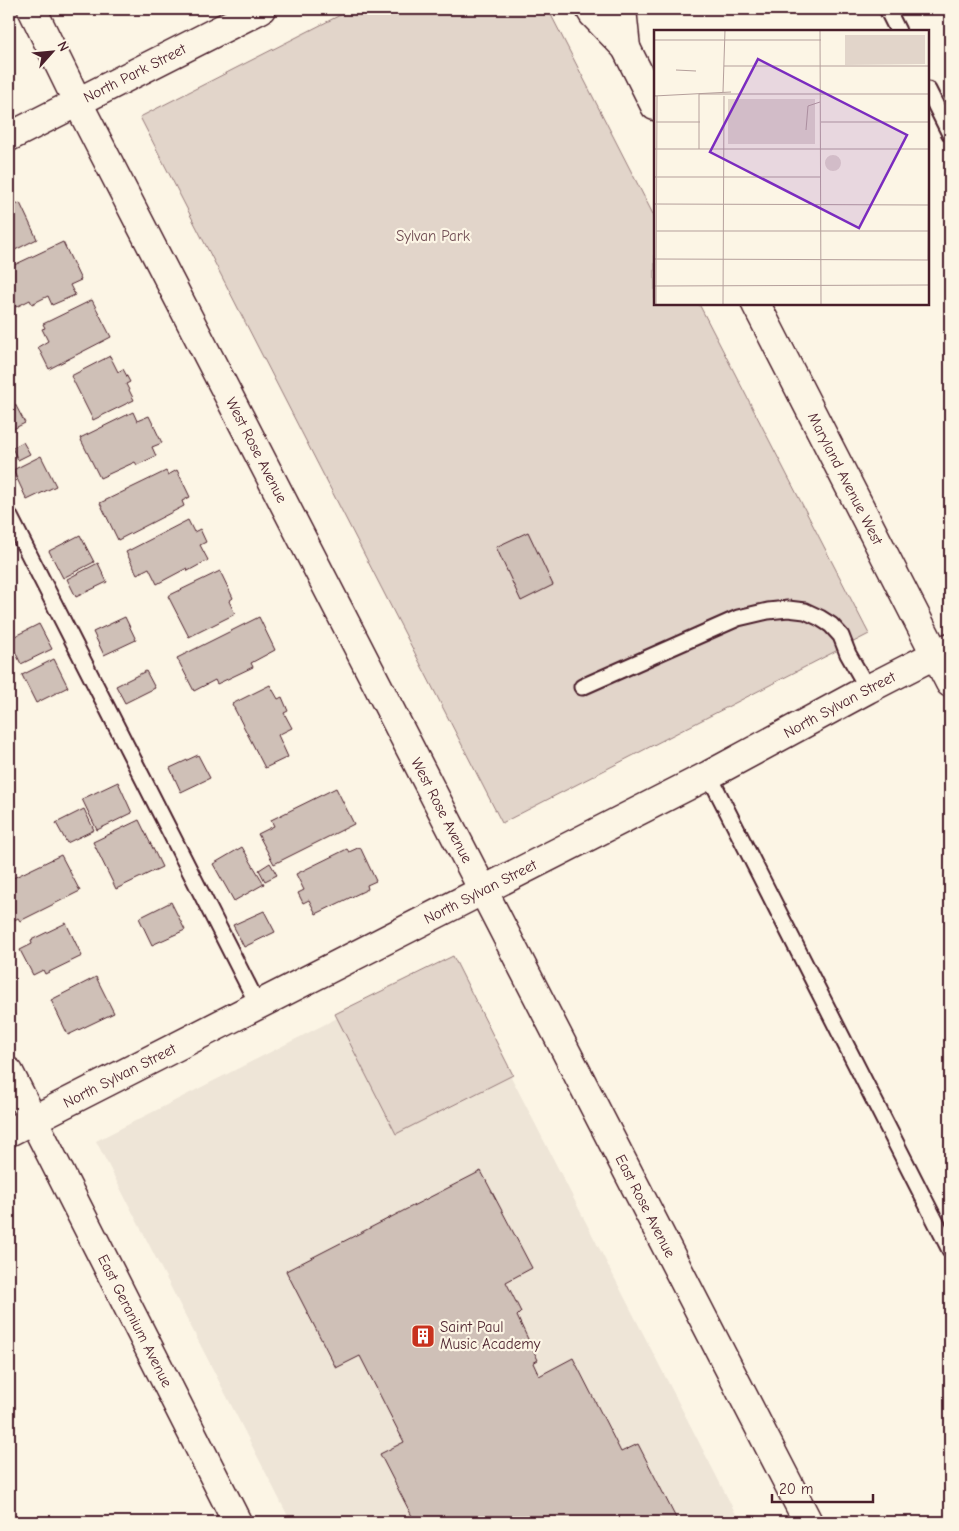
<svg xmlns="http://www.w3.org/2000/svg" width="959" height="1531" viewBox="0 0 959 1531" font-family="'Comic Neue',sans-serif">
  <style>
    .built { fill: #eee5d7 }
    .green { fill: #e2d5ca; stroke: #967a7a }
    .building { fill: #cfc0b7; stroke: #4a1f2b }
    .lines { fill: none; stroke-linecap: round; stroke-linejoin: round }
    .service-casing { stroke: #4a1f2b; stroke-width: 19 }
    .minor-casing { stroke: #4a1f2b; stroke-width: 31 }
    .secondary-casing { stroke: #4a1f2b; stroke-width: 31 }
    .service { stroke: #fcf5e5; stroke-width: 15 }
    .minor { stroke: #fcf5e5; stroke-width: 28 }
    .secondary { stroke: #fcf5e5; stroke-width: 28 }
    .labels { text-anchor: middle; dominant-baseline: central; stroke-width: 4.5; stroke-linejoin: round; paint-order: stroke }
    .street-label { font-size: 15px; fill: #4a1f2b; stroke: #fcf5e5 }
    .park-label { font-size: 15px; fill: #704c53; stroke: #fcf5e5 }
    .poi-label { font-size: 15px; fill: #4a1f2b; stroke: #fcf5e5; text-anchor: start }
    .inset-road { fill: none; stroke: #b59f9b; stroke-width: 1 }
    .view { fill: #7b2cbf; fill-opacity: 0.15; stroke: #7b2cbf; stroke-width: 2.5 }
    .inset-edge { fill: none; stroke: #4a1f2b; stroke-width: 2.5 }
  </style>
  <rect width="100%" height="100%" fill="#fcf5e5"/>
  <filter id="ink" filterUnits="userSpaceOnUse"><feTurbulence type="fractalNoise" baseFrequency=".02" numOctaves="2"/><feDisplacementMap in="SourceGraphic" scale="10" xChannelSelector="R" yChannelSelector="G"/><feConvolveMatrix kernelMatrix="1 2 1 2 8 2 1 2 1" color-interpolation-filters="sRGB"/></filter>
  <g filter="url(#ink)">
    <path class="built" d="M 451,960 L 740,1522 L 291,1522 L 96,1141 Z"/>
    <g class="green">
      <path d="M 352,9 L 548,9 L 655,218 L 655,304 L 699,304 L 869,634 L 502,823 L 140,117 Z"/>
      <path d="M 453,956 L 513,1075 L 396,1134 L 335,1014 Z"/>
    </g>
    <g class="building">
      <path d="M 20,203 L 37,239 L 9,253 L 9,208 Z"/>
      <path d="M 63,242 L 81,280 L 70,285 L 75,295 L 52,305 L 48,296 L 32,304 L 30,300 L 16,307 L 9,291 L 9,270 L 13,268 L 12,266 Z"/>
      <path d="M 92,300 L 111,337 L 49,369 L 38,347 L 48,341 L 42,329 L 45,328 L 43,324 Z"/>
      <path d="M 110,356 L 118,372 L 123,369 L 130,382 L 126,384 L 134,400 L 93,420 L 71,376 Z"/>
      <path d="M 15,404 L 25,423 L 9,431 L 9,407 Z"/>
      <path d="M 133,412 L 137,421 L 149,416 L 162,443 L 152,447 L 156,456 L 137,465 L 135,462 L 100,478 L 80,438 Z"/>
      <path d="M 23,442 L 30,454 L 18,460 L 12,448 Z"/>
      <path d="M 41,456 L 56,486 L 27,500 L 13,470 Z"/>
      <path d="M 177,470 L 190,497 L 182,501 L 184,506 L 118,540 L 100,503 L 166,471 L 168,475 Z"/>
      <path d="M 188,520 L 194,532 L 200,529 L 206,542 L 200,545 L 208,560 L 188,571 L 187,568 L 157,584 L 149,568 L 137,574 L 126,552 Z"/>
      <path d="M 528,532 L 553,585 L 521,601 L 496,547 Z"/>
      <path d="M 80,535 L 94,562 L 63,578 L 49,551 Z"/>
      <path d="M 98,563 L 107,582 L 76,597 L 67,579 Z"/>
      <path d="M 220,571 L 233,598 L 229,601 L 235,614 L 189,637 L 168,596 Z"/>
      <path d="M 125,617 L 136,640 L 104,655 L 93,632 Z"/>
      <path d="M 259,617 L 275,650 L 251,663 L 253,667 L 217,684 L 215,680 L 194,691 L 177,658 Z"/>
      <path d="M 39,624 L 52,649 L 21,664 L 9,639 Z"/>
      <path d="M 54,659 L 68,687 L 36,703 L 22,675 Z"/>
      <path d="M 146,671 L 155,688 L 125,703 L 116,686 Z"/>
      <path d="M 270,685 L 278,699 L 282,697 L 288,711 L 284,713 L 292,728 L 278,735 L 288,757 L 265,768 L 232,704 Z"/>
      <path d="M 198,755 L 210,778 L 181,792 L 170,768 Z"/>
      <path d="M 118,782 L 132,813 L 97,830 L 82,799 Z"/>
      <path d="M 336,788 L 354,824 L 274,864 L 258,834 L 274,826 L 271,820 Z"/>
      <path d="M 84,809 L 94,830 L 67,843 L 56,823 Z"/>
      <path d="M 139,820 L 162,867 L 116,889 L 93,842 Z"/>
      <path d="M 242,847 L 264,884 L 234,901 L 213,864 Z"/>
      <path d="M 360,847 L 376,881 L 367,885 L 368,889 L 316,914 L 309,900 L 303,903 L 298,893 L 304,890 L 296,874 L 347,849 L 349,852 Z"/>
      <path d="M 61,855 L 80,891 L 20,921 L 18,918 L 9,923 L 9,880 Z"/>
      <path d="M 270,863 L 277,875 L 265,881 L 259,870 Z"/>
      <path d="M 171,902 L 185,930 L 152,945 L 139,918 Z"/>
      <path d="M 264,911 L 275,932 L 244,947 L 233,925 Z"/>
      <path d="M 66,923 L 82,956 L 45,974 L 43,970 L 33,975 L 20,950 L 32,944 L 31,940 Z"/>
      <path d="M 96,977 L 114,1013 L 68,1035 L 51,1000 Z"/>
      <path d="M 481,1171 L 532,1268 L 506,1282 L 521,1312 L 517,1316 L 538,1360 L 533,1363 L 539,1376 L 573,1358 L 621,1452 L 638,1444 L 678,1522 L 415,1522 L 380,1454 L 404,1442 L 360,1356 L 336,1368 L 286,1271 Z"/>
    </g>
    <g class="lines">
      <g class="service-casing">
        <g id="service">
          <path d="M 887,9 L 898,31"/>
          <path d="M 928,90 L 950,134"/>
          <path d="M 9,515 L 258,1005"/>
          <path d="M 582,687 L 738,618 L 768,611 L 788,609 L 805,611 L 820,618 L 831,625 L 841,636 L 848,654 L 868,689"/>
          <path d="M 709,775 L 950,1250"/>
        </g>
      </g>
      <g class="minor-casing">
        <g id="minor">
          <path id="s1" d="M 32,9 L 78,103 L 808,1522"/>
          <path id="s2" d="M 9,137 L 261,9"/>
          <path id="s3" d="M 9,1072 L 237,1522"/>
          <path id="s4" d="M 9,1132 L 709,775 L 868,689 L 950,647"/>
        </g>
      </g>
      <g class="secondary-casing">
        <g id="secondary">
          <path d="M 590,9 L 593,14 L 626,48 L 655,106"/>
          <path d="M 622,9 L 626,48"/>
          <path id="s5" d="M 756,304 L 950,683"/>
        </g>
      </g>
      <use href="#service" class="service"/>
      <use href="#minor" class="minor"/>
      <use href="#secondary" class="secondary"/>
    </g>
  </g>
  <defs>
    <g id="building-square" transform="scale(1.25)"><rect x="-9" y="-9" width="18" height="18" rx="4" fill="#c8321e" stroke="#fcf5e5"/><path d="M-4-6H4V6H1V3H-1V6H-4ZM-2.5-4.3h1.7v1.8h-1.7ZM.8-4.3h1.7v1.8H.8ZM-2.5-1h1.7V.8h-1.7ZM.8-1h1.7V.8H.8Z" fill="#fff"/></g>
  </defs>
  <g fill-rule="evenodd">
    <use href="#building-square" x="423" y="1336"/>
  </g>
  <g class="labels">
    <g class="street-label">
      <text stroke="none"><textPath href="#s2" startOffset="141">North Park Street</textPath></text>
      <text stroke="none"><textPath href="#s1" startOffset="495">West Rose Avenue</textPath></text>
      <text stroke="none"><textPath href="#s5" startOffset="196">Maryland Avenue West</textPath></text>
      <text stroke="none"><textPath href="#s4" startOffset="934">North Sylvan Street</textPath></text>
      <text stroke="none"><textPath href="#s1" startOffset="900">West Rose Avenue</textPath></text>
      <text stroke="none"><textPath href="#s4" startOffset="529">North Sylvan Street</textPath></text>
      <text stroke="none"><textPath href="#s4" startOffset="124">North Sylvan Street</textPath></text>
      <text stroke="none"><textPath href="#s1" startOffset="1345">East Rose Avenue</textPath></text>
      <text stroke="none"><textPath href="#s3" startOffset="279">East Geranium Avenue</textPath></text>
    </g>
    <g class="park-label">
      <text x="433" y="236">Sylvan Park</text>
    </g>
    <g class="poi-label">
      <text x="440" y="1327">Saint Paul<tspan x="440" dy="17">Music Academy</tspan></text>
    </g>
  </g>
  <g transform="translate(654 30)">
    <rect width="275" height="275" fill="#fcf5e5"/>
    <path d="M 191,5 L 271,5 L 271,34 L 191,35 ZM 74,69 L 161,69 L 161,114 L 74,114 ZM171 133a8 8 0 1 1 16 0a8 8 0 1 1-16 0Z" fill="#e2d5ca"/>
    <path class="inset-road" d="M 166,0 L 167,275M 0,10 L 167,10M 70,36 L 275,36M 22,40 L 42,41M 69,62 L 71,0M 45,64 L 45,119M 45,64 L 275,64M 0,66 L 77,62M 2,92 L 46,92M 167,92 L 275,92M 152,100 L 154,76 L 166,72M 0,119 L 275,119M 1,147 L 167,147M 0,174 L 275,175M 2,201 L 274,201M 0,229 L 275,230M 274,230 L 275,73M 1,256 L 275,255M 2,275 L 3,66M 69,275 L 70,66"/>
    <path class="view" d="M 104,29 L 253,105 L 205,198 L 56,122 Z"/>
    <rect width="275" height="275" class="inset-edge"/>
  </g>
  <rect width="959" height="1531" fill="none" stroke="#fcf5e5" stroke-width="30"/>
  <rect x="15" y="15" width="929" height="1501" fill="none" stroke="#4a1f2b" stroke-width="2" filter="url(#ink)"/>
  <g transform="translate(52 52) rotate(63)" stroke="#fcf5e5" stroke-width="4" paint-order="stroke">
  <path d="M0-4L9 19L0 12L-9 19Z" fill="#4a1f2b"/>
  <text y="-8" font-size="14" font-weight="bold" text-anchor="middle" fill="#4a1f2b">N</text>
  </g>
  <path d="M772 1494v8h101v-8" fill="none" stroke="#4a1f2b" stroke-width="2.5"/>
  <text x="779" y="1494" font-size="15" fill="#4a1f2b" stroke="#fcf5e5" stroke-width="4" paint-order="stroke">20 m</text>
</svg>
